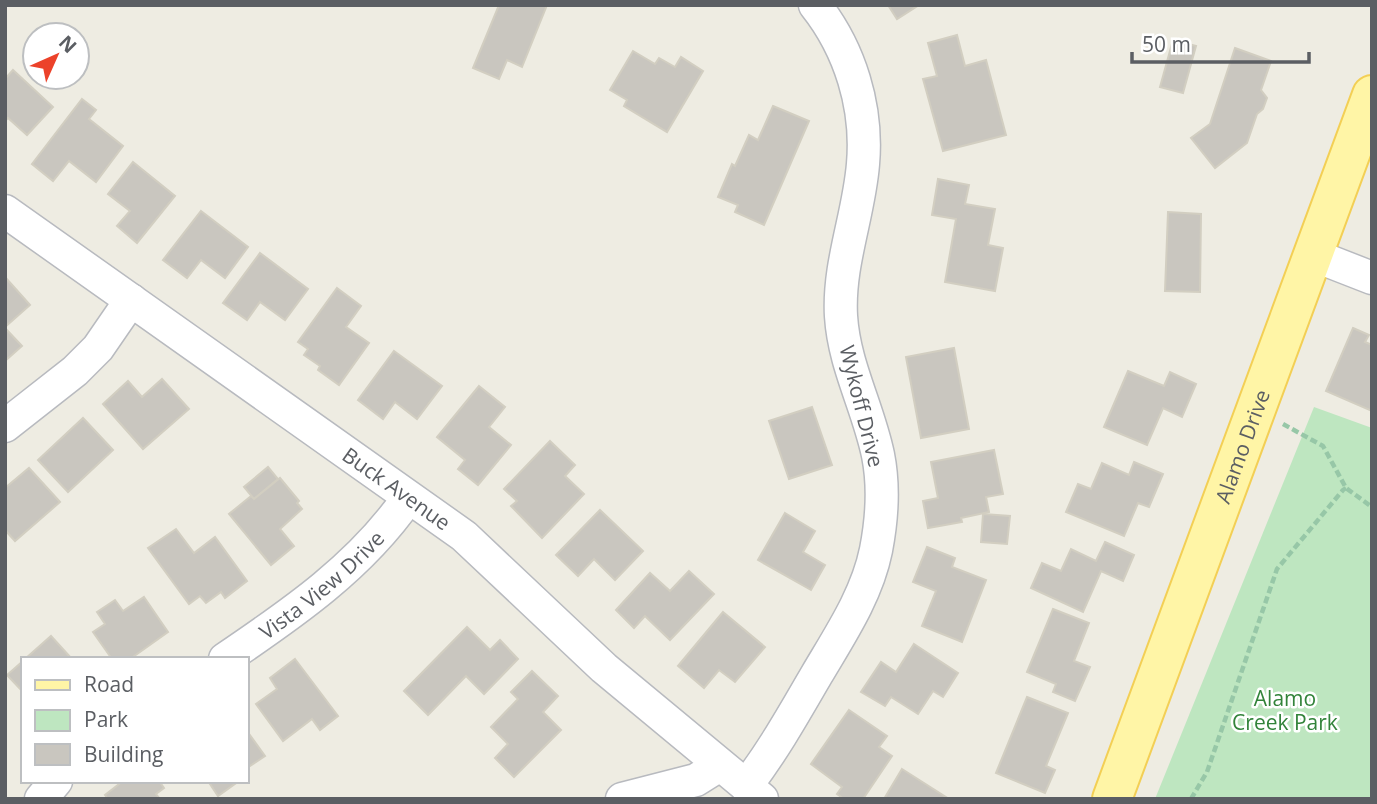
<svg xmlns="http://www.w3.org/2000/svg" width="1377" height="804" viewBox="0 0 1377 804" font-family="'Open Sans',sans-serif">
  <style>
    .green { fill: #bee6c0 }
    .building { fill: #c9c6bf; stroke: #d2cec1; stroke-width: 2 }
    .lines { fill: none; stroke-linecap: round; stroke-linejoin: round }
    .minor-casing { stroke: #b8babf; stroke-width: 35 }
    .major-casing { stroke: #f3cf55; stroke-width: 42 }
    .path { stroke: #97c7a7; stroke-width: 4.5; stroke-dasharray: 7 3.5; stroke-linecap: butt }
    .minor { stroke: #fff; stroke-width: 32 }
    .major { stroke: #fff5a6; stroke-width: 38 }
    .labels { text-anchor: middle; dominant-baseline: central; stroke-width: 5; stroke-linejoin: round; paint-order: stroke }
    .street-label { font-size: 21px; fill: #5b5e63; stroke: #fff }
    .park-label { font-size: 21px; fill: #32833a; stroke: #fff }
  </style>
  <rect width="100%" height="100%" fill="#eeece2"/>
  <path class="green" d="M 1314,407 L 1372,428 L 1372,799 L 1155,799 Z"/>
  <g class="building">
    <path d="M 499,5 L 547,5 L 522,67 L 507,60 L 499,79 L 473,68 Z"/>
    <path d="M 888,5 L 919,5 L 897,19 Z"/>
    <path d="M 957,35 L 965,66 L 986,60 L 1006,135 L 943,151 L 923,79 L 937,76 L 928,43 Z"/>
    <path d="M 1173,40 L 1196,46 L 1183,93 L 1160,87 Z"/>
    <path d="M 1235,48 L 1271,61 L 1261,90 L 1267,98 L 1263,109 L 1257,114 L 1247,143 L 1215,168 L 1191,138 L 1210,124 Z"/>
    <path d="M 633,51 L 655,64 L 659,58 L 675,67 L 681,57 L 703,71 L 667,132 L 624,106 L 627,100 L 610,90 Z"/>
    <path d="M 13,70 L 53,107 L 27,135 L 8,118 L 5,121 L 5,79 Z"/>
    <path d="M 82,99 L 96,110 L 89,119 L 123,146 L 96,182 L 69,161 L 53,181 L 32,164 Z"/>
    <path d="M 773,106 L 809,121 L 764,225 L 735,212 L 738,205 L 718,197 L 732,164 L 735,166 L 749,135 L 758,140 Z"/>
    <path d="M 133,162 L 175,196 L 137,243 L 117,226 L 130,211 L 108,194 Z"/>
    <path d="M 938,179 L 969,185 L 965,204 L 995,209 L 988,245 L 1003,248 L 995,291 L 945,282 L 956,219 L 932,215 Z"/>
    <path d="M 201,211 L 248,247 L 225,278 L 201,260 L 187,278 L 163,260 Z"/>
    <path d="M 1168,212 L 1201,214 L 1200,292 L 1165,291 Z"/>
    <path d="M 260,253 L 308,289 L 285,320 L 260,302 L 247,320 L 223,303 Z"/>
    <path d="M 5,277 L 30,305 L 5,327 Z"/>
    <path d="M 337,288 L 361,306 L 346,327 L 369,343 L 339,385 L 318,370 L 320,366 L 304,355 L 308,349 L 298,342 Z"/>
    <path d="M 5,328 L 22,346 L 5,361 Z"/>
    <path d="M 1353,328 L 1369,335 L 1365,342 L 1372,345 L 1372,411 L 1326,391 Z"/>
    <path d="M 954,348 L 969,429 L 921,438 L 906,357 Z"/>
    <path d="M 394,351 L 442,386 L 417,419 L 395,402 L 383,419 L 358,400 Z"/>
    <path d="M 1128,371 L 1164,386 L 1170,372 L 1196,384 L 1182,417 L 1163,408 L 1147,445 L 1104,427 Z"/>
    <path d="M 162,379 L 189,409 L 143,449 L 103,404 L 128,381 L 142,397 Z"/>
    <path d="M 479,386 L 505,407 L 489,427 L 511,445 L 478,485 L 458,469 L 465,460 L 437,437 Z"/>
    <path d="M 812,407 L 832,465 L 789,479 L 769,421 Z"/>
    <path d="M 83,418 L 113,450 L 68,492 L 38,460 Z"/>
    <path d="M 550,441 L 575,465 L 565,476 L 584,494 L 542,538 L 511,506 L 517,501 L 504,489 Z"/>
    <path d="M 994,450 L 1003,494 L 986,497 L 989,512 L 961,518 L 962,522 L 928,528 L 923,501 L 938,498 L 931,462 Z"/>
    <path d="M 1134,462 L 1163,474 L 1149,507 L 1138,503 L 1124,536 L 1066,512 L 1078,484 L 1091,489 L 1102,463 L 1129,475 Z"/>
    <path d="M 268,467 L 278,479 L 254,499 L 244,487 Z"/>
    <path d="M 29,468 L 60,502 L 15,541 L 5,530 L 5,488 Z"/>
    <path d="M 280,478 L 299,501 L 297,503 L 302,509 L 280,529 L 294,546 L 271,565 L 229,514 L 251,496 L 254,499 Z"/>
    <path d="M 600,510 L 643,551 L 615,580 L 594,559 L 578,576 L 556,555 Z"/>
    <path d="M 785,513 L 815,531 L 803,552 L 825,565 L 811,590 L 758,560 Z"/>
    <path d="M 983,514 L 1010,516 L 1007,544 L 981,542 Z"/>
    <path d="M 176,529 L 194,553 L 215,537 L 247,581 L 225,598 L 221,592 L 206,603 L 200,596 L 189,604 L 148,548 Z"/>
    <path d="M 1105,542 L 1134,555 L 1123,581 L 1101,571 L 1083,612 L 1031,588 L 1042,563 L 1061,571 L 1071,549 L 1096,561 Z"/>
    <path d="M 927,547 L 955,558 L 952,567 L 986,580 L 962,642 L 922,626 L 936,591 L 913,582 Z"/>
    <path d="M 689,571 L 714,594 L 670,640 L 645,616 L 634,628 L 616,610 L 650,573 L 670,591 Z"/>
    <path d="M 144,597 L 168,632 L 130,659 L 112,659 L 93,632 L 105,624 L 97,612 L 115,600 L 123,611 Z"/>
    <path d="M 1053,609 L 1089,623 L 1074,661 L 1090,667 L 1075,701 L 1053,692 L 1056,684 L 1027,672 Z"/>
    <path d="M 723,612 L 765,647 L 735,682 L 719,670 L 704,688 L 678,666 Z"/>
    <path d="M 467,627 L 490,650 L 500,640 L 518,659 L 484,694 L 466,676 L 428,715 L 404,691 Z"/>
    <path d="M 51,636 L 72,659 L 25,659 Z"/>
    <path d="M 914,644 L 958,673 L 943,697 L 933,691 L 918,714 L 891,697 L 885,706 L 861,692 L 881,662 L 896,672 Z"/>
    <path d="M 295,659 L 338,716 L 320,730 L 312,719 L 283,741 L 256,704 L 277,689 L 270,678 Z"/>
    <path d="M 23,661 L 23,692 L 7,675 Z"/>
    <path d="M 532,671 L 558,696 L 543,712 L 561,730 L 514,777 L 495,758 L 508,744 L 491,727 L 518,699 L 511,692 Z"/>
    <path d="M 1027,697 L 1068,713 L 1046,766 L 1055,770 L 1045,793 L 996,773 Z"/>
    <path d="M 849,710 L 887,736 L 879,747 L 892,756 L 863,799 L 844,799 L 837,794 L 842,787 L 811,764 Z"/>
    <path d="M 247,731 L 265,756 L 247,768 Z"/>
    <path d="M 902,769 L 949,799 L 884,799 Z"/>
    <path d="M 123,781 L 159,781 L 164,788 L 156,794 L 160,799 L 108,799 L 105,795 Z"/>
    <path d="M 208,781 L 239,781 L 218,796 Z"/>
  </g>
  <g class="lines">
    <g class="minor-casing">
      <g id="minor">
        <path id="s1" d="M 5,211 L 464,536 L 604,668 L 762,799"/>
        <path d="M 1313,255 L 1372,278"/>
        <path d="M 5,426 L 75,371 L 98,348 L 131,300"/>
        <path id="s2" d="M 225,659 C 293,613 361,566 408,498"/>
        <path d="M 746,786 C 773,751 795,712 817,674 C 840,635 867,595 876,550 C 882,519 884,485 878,455 C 868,407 844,365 841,316 C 838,264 859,215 863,164 C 868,107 850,49 815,5"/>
        <path d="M 41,799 L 56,781"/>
        <path d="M 622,799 L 696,780 L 720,765"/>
      </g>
    </g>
    <g class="major-casing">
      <g id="major">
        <path id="s3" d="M 1112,799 L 1372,95"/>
      </g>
    </g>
    <g class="path">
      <path d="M 1283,424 L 1323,446 L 1346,488 L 1372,507"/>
      <path d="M 1191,799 L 1207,772 L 1277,569 L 1343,490 L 1346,488"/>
    </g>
    <use href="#minor" class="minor"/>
    <use href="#major" class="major"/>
  </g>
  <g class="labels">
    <g class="street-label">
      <text transform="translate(862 406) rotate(76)">Wykoff Drive</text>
      <text stroke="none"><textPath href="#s3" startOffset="376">Alamo Drive</textPath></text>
      <text stroke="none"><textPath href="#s1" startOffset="480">Buck Avenue</textPath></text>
      <text stroke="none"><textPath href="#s2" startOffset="122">Vista View Drive</textPath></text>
    </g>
    <g class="park-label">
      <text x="1285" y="698">Alamo<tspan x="1285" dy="24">Creek Park</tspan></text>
    </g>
  </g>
  <rect width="1377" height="804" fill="none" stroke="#5b5e63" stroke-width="14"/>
  <rect x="21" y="657" width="228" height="126" fill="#ffffff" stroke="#bdbfc1" stroke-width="2"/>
  <rect x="35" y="680" width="35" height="10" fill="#fff5a6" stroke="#bdbfc1" stroke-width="2"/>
  <text x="84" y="692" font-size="21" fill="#5b5e63">Road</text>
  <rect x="35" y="710" width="35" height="21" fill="#bee6c0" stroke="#bdbfc1" stroke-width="2"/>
  <text x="84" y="727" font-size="21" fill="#5b5e63">Park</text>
  <rect x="35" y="744" width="35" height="21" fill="#c9c6bf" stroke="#bdbfc1" stroke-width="2"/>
  <text x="84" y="762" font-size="21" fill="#5b5e63">Building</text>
  <g transform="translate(56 56) rotate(45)"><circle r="33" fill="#ffffff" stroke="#bdbfc1" stroke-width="2"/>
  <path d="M0-5L12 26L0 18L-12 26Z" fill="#ec422a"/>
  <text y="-10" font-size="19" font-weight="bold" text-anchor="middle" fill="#5b5e63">N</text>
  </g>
  <path d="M1132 52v10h177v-10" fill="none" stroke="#5b5e63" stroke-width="3.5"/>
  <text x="1142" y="52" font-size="21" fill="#5b5e63" stroke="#ffffff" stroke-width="5" paint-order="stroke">50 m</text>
</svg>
